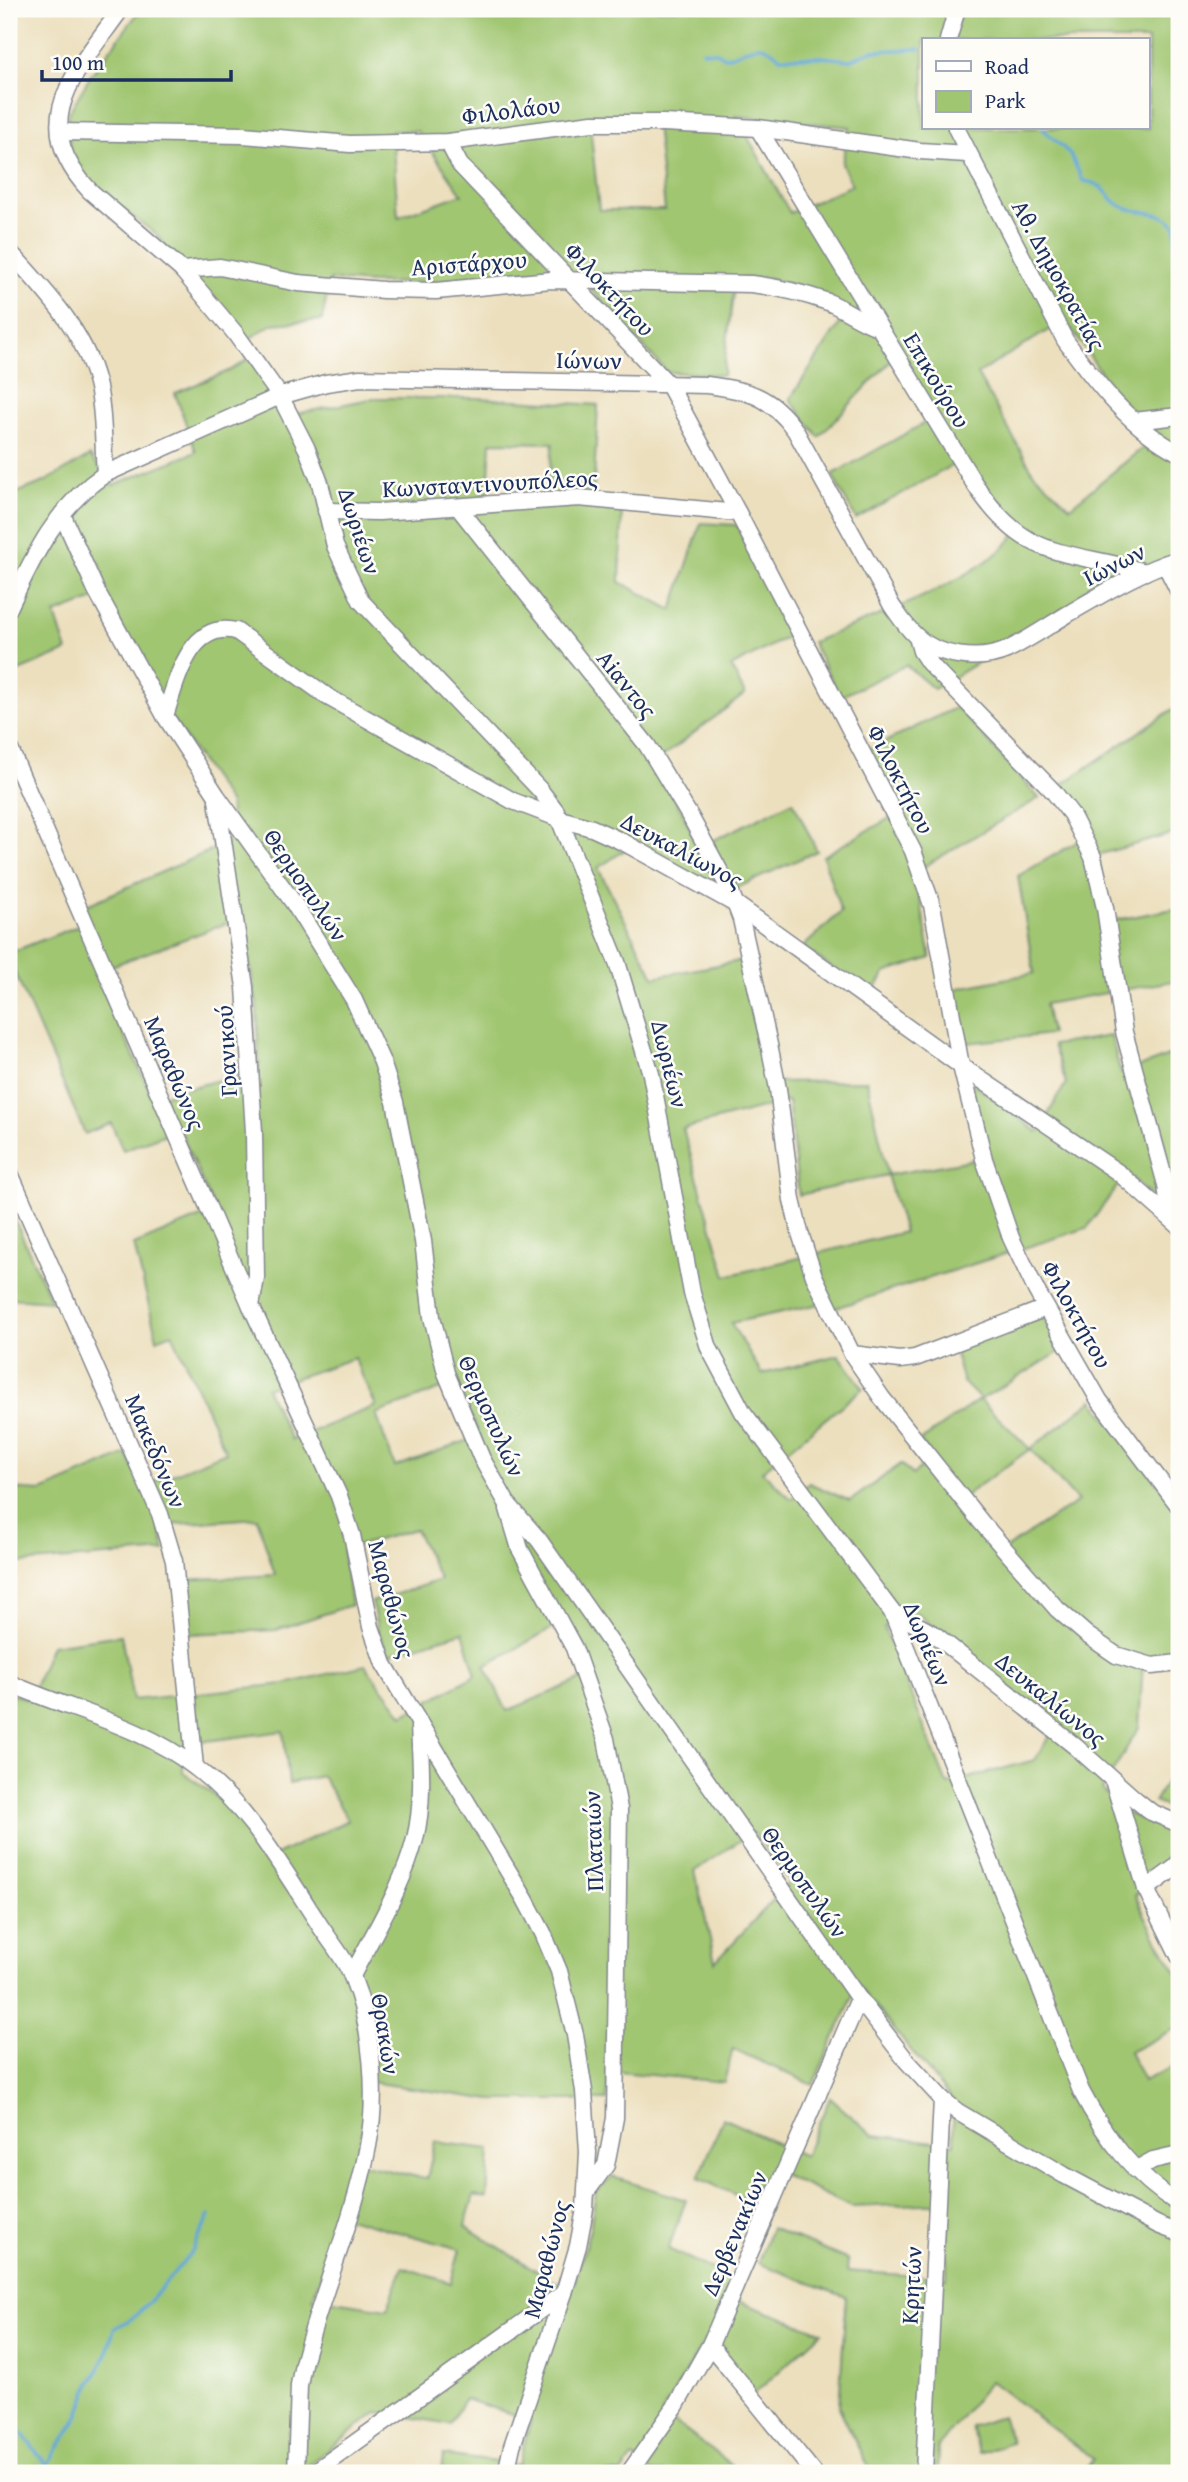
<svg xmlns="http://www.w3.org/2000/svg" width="1188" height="2482" viewBox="0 0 1188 2482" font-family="'Gentium Book Plus',serif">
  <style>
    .green { fill: #a0c671; stroke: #5e7a68; stroke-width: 2; fill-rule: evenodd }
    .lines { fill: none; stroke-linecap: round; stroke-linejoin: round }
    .stream { stroke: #5ea6d5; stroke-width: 3.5 }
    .minor-casing { stroke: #84878e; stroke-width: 19 }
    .minor { stroke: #fff; stroke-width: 16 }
    .labels { text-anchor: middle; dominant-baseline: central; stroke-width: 5; stroke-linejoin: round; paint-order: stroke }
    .street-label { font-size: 24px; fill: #1b2f5e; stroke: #fdfcf7 }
  </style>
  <rect width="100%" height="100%" fill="#fdfcf7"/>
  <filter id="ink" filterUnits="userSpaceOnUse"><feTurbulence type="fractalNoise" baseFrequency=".0143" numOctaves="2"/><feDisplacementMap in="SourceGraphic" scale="14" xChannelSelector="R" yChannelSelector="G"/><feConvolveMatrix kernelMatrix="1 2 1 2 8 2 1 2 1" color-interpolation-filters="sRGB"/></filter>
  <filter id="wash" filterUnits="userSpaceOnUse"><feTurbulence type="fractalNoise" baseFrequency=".00686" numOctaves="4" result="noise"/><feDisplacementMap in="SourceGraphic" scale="28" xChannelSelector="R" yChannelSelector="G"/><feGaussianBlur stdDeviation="1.57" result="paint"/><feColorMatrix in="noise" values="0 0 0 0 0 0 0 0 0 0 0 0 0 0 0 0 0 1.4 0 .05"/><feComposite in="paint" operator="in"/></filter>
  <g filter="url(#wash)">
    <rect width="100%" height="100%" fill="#ecdfbd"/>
    <g class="green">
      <path d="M 141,9 L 1179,9 L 1179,585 L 1167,559 L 1104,585 L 934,689 L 906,665 L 840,697 L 812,642 C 868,619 980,581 1015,535 L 957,463 L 856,519 L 832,475 L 937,416 L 899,352 L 819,437 L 790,399 L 848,311 L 806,289 L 769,278 L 735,279 L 723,375 L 667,372 L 577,274 L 508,272 L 439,282 L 372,283 L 330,280 L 322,320 L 272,324 L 243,343 L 156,234 L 93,188 L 70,153 L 68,114 L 91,75 ZM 924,40 L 1148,40 L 1148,128 L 924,128 ZM 589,115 L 655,115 L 665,210 L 599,210 ZM 736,116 L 850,127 L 842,164 L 852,185 L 790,213 ZM 392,131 L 417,131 L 462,194 L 398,217 ZM 1065,320 L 1122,403 L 1140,416 L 1163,412 L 1145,446 L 1070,507 L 1033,472 L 977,374 Z"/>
      <path d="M 253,356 L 296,414 L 375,398 L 480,398 L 598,405 L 593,499 L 622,508 L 620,582 L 672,610 L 701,523 L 737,525 L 791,635 L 731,667 L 745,694 L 652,765 L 683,813 L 698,848 L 793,801 L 817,851 L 719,896 L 634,844 L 598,868 L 654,977 L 740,961 L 766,1082 L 867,1081 L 888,1175 L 988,1157 L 970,1081 L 1038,1132 L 1066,1083 L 1053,1045 L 1111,1036 L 1121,1074 L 1179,1052 L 1179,1223 L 1127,1173 L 1087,1228 L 832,1309 L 829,1302 L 731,1323 L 762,1374 L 839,1355 L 863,1388 L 762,1471 L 791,1499 L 809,1483 L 850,1501 L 901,1464 L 912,1475 L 933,1459 L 920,1441 L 980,1399 L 963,1382 L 952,1344 L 1043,1316 L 1063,1350 L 980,1400 L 1030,1449 L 1093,1400 L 1179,1510 L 1179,1661 L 1143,1662 L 1139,1727 L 1102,1790 L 1126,1813 L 1174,1834 C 1176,1839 1179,1846 1179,1851 C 1179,1866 1147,1887 1135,1895 L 1157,1940 L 1179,1975 L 1179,2027 L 1129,2052 L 1143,2081 L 1179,2064 L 1179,2473 L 1083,2473 L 1093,2459 L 990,2381 L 938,2446 L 937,2473 L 863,2473 L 868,2467 L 839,2407 L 846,2297 L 758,2263 L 771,2228 L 848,2260 L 847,2271 L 947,2278 L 946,2203 L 851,2207 L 779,2173 L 761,2207 L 699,2178 L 723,2118 L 804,2156 L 830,2098 L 873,2135 L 954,2144 L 953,2101 L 858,1986 L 813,2085 L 733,2049 L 724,2082 L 608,2071 L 607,2100 L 492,2100 L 363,2081 L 363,2125 L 356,2163 L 427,2179 L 435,2142 L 490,2149 L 487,2198 L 474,2195 L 465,2226 L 553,2281 L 574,2284 L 590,2229 L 596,2191 L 613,2177 L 686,2200 L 668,2249 L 732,2278 L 724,2296 L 822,2332 L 755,2393 L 705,2340 L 662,2413 L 742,2473 L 653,2473 L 633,2458 L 622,2473 L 441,2473 L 443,2455 L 518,2465 L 531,2420 L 464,2399 L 450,2424 L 378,2412 L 297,2473 L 9,2473 L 9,1692 L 29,1700 L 51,1645 L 121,1635 L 133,1700 L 285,1684 L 365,1665 L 403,1715 L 476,1675 L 463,1632 L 389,1654 L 378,1633 L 372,1602 L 440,1580 L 415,1529 L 343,1550 L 351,1605 L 276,1630 L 189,1634 L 183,1580 L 275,1575 L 257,1518 L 160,1525 L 165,1551 L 9,1564 L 9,1489 L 42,1491 L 127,1454 L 143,1486 L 226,1452 L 172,1333 L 157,1339 L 134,1245 L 215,1211 L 179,1129 L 123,1150 L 111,1123 L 85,1134 L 9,959 L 9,953 L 88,922 L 82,907 L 228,843 L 230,804 L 161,703 L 105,595 L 55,614 L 67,651 L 9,675 L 9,496 L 44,482 L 90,456 L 113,485 L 196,452 L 175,393 L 231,370 ZM 491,442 L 553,443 L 545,508 L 487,509 ZM 241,918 L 257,1005 L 259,1069 L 153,1098 L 95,972 ZM 788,1101 L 799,1195 L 887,1175 L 904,1232 L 726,1276 L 683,1129 ZM 354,1358 L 376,1406 L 291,1440 L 266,1388 ZM 456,1383 L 480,1436 L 395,1467 L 376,1414 ZM 1030,1449 L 1078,1501 L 996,1555 L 955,1503 ZM 917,1613 L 1053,1730 L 1035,1760 L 947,1784 L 884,1628 ZM 565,1621 L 582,1643 L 592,1675 L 507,1711 L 485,1666 ZM 283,1731 L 289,1783 L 322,1776 L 348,1820 L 270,1858 C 244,1823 221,1796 183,1773 L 184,1744 ZM 753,1832 L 790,1882 L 715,1962 L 695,1871 ZM 340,2216 L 460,2249 L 451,2283 L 403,2267 L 387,2309 L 313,2298 Z"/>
      <path d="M 1179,705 L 1179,832 L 1097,855 L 1110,921 L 1179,908 L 1179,980 L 1045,1004 L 1051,1034 L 967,1043 L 954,989 L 1034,973 L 1018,876 L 1087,836 L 1057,788 Z"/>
      <path d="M 957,707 L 1039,798 L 915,872 L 931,958 L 885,973 L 871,996 L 803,947 L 841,912 L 823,856 L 897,814 L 866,751 Z"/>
      <path d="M 9,1207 L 51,1301 L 9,1298 Z"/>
      <path d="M 1179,1759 L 1179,1812 L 1154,1802 Z"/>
      <path d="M 1002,2416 L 1011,2442 L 979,2453 L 971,2427 Z"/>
    </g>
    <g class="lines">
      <g class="stream">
        <path d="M 703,51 L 717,52 L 725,57 C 749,52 758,35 779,57 L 822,57 L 850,60 L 871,51 L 920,49"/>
        <path d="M 1042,128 L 1070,154 L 1083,181 C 1109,184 1105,199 1123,207 C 1138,213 1162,210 1174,224 C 1179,231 1174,243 1176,251 L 1179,254"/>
        <path d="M 9,2417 L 53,2473"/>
        <path d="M 47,2465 L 77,2419 L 91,2383 L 106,2356 L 114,2329 L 134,2317 L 153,2298 L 192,2251 L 210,2215"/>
      </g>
    </g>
  </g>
  <g filter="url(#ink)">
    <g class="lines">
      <g class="minor-casing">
        <g id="minor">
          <path d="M 121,9 C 78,70 24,121 90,191 L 182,270 L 235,333 L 280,396 L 307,449 L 320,483 L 335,546 L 361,601 L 540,790 L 556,811 L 617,962 L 651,1074 L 692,1293 L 709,1348 L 743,1412 L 892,1612 L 1081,2091 C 1105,2137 1134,2176 1179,2204"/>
          <path d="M 948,40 L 957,9"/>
          <path d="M 758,128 L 974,483 C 1025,562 1064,549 1145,572"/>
          <path d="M 956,128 L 1065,340 C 1096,383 1131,428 1179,453"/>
          <path d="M 60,132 L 243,135 L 350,144 L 448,142 L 592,123 L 664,123 L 758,128 L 920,151 L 967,154"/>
          <path d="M 448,142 L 460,165 L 669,385 L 738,513 L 913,851 L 932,905 L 961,1066 L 984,1159 L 1011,1238 L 1036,1290 L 1099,1400 L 1179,1506"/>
          <path d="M 9,251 C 47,293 88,334 99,392 C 104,419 103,446 105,474"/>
          <path d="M 182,270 L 220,267 L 298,283 L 383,290 L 436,291 L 551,280 L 751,284 C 777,287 803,293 828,302 C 845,309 860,321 878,327"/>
          <path d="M 1134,421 L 1179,416"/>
          <path d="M 458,507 L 647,745 L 691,818 L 730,890 L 741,919 L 770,1049 L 778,1089 L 792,1200 L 800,1233 L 814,1276 L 852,1354 L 882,1398 L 981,1522 L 1057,1609 L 1087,1635 L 1116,1655 L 1152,1666 L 1179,1663"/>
          <path d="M 326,511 L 379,512 L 579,498 L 738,513"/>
          <path d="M 62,514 L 96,590 L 165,716 L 217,796 L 293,902 L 354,1000 L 382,1062 L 395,1102 L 423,1241 L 432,1317 L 446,1373 L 482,1459 L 507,1503 L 539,1540 L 859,1999 L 906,2060 L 942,2099 L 958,2112 L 1064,2175 L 1158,2225 L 1179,2233"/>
          <path d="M 1165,564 L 1179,592"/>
          <path d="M 9,608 C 33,557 56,507 105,474 L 280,396 L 326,383 L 360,378 L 707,385 C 747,390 770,395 795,430 L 892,606 C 899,616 906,627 916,636 C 938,657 980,662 1007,650 C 1028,640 1048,626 1068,614 C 1104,593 1139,571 1179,559"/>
          <path d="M 917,637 L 921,651 L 929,663 L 1053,791 L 1071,814 L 1093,857 L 1105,908 L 1124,1032 L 1166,1185 L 1170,1216"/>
          <path d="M 165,716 C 176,683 189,620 236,631 L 328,697 L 513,801 L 560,819 L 592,828 L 625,843 L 737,905 L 961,1066 L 1119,1173 L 1179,1226"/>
          <path d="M 9,747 L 251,1306 L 339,1496 L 352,1535 L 371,1627 L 384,1664 L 525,1899 L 543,1933 L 559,1971 L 575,2035 L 584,2091 L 588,2152 L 585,2209 L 578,2246 L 564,2293 L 512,2446 L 506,2473"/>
          <path d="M 217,800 L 245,987 L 254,1132 L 256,1278 L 251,1306"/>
          <path d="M 9,1171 L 160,1514 L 174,1561 L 195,1767"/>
          <path d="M 852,1354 L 900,1360 L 915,1358 L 1046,1308"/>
          <path d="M 508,1509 L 520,1549 L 574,1648 L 606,1739 L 619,1809 L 615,2118 L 606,2165 L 587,2191"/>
          <path d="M 892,1612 L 934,1634 L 1076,1747 L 1136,1800 L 1151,1812 L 1179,1824"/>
          <path d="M 9,1683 C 71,1711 142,1725 196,1768 C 249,1808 281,1866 317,1921 C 328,1939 346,1959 353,1979 C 372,2026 378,2096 368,2146 C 354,2220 322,2291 303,2364 L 299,2385 L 296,2473"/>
          <path d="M 1113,1780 L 1146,1889 L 1179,1956"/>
          <path d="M 1146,1889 L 1176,1867 L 1179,1862"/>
          <path d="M 352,1976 C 374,1932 403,1887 415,1839 C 424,1802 421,1764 419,1727"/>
          <path d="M 1135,2170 L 1153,2160 L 1179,2154"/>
          <path d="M 710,2345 L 814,2473"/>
          <path d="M 313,2473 L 564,2293"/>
          <path d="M 629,2473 L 675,2407 L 710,2345 L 859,1999"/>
          <path d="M 924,2473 L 942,2099"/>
        </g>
      </g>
      <use href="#minor" class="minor"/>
    </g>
  </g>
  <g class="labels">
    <g class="street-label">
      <text transform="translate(511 110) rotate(-7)">Φιλολάου</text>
      <text transform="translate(469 263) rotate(-4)">Αριστάρχου</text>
      <text transform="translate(1059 275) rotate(61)">Αθ. Δημοκρατίας</text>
      <text transform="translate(610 289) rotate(47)">Φιλοκτήτου</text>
      <text transform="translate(589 360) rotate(1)">Ιώνων</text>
      <text transform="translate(937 380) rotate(59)">Επικούρου</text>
      <text transform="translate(490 483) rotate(-3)">Κωνσταντινουπόλεος</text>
      <text transform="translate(360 531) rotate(72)">Δωριέων</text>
      <text transform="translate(1114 564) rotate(-27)">Ιώνων</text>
      <text transform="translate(627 684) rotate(51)">Aiαντος</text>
      <text transform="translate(901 779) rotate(63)">Φιλοκτήτου</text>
      <text transform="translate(682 850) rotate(28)">Δευκαλίωνος</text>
      <text transform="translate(306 885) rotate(56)">Θερμοπυλών</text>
      <text transform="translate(226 1051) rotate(-93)">Γρανικού</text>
      <text transform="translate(670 1064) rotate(76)">Δωριέων</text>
      <text transform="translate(175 1073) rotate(67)">Μαραθώνος</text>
      <text transform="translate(1077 1314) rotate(61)">Φιλοκτήτου</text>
      <text transform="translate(492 1416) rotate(66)">Θερμοπυλών</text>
      <text transform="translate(156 1451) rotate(67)">Μακεδόνων</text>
      <text transform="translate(392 1599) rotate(75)">Μαραθώνος</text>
      <text transform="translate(928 1644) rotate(67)">Δωριέων</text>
      <text transform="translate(1051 1699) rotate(39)">Δευκαλίωνος</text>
      <text transform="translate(593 1841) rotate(-92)">Πλαταιών</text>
      <text transform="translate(805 1882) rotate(55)">Θερμοπυλών</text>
      <text transform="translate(386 2034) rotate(81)">Θρακών</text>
      <text transform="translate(734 2233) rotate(-67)">Δερβενακίων</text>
      <text transform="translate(546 2259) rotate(-75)">Μαραθώνος</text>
      <text transform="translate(911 2285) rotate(-87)">Κρητών</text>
    </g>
  </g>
  <rect width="1188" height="2482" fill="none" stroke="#fdfcf7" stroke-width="35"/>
  <rect x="922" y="38" width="228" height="91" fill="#fdfcf7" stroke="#a3aaba" stroke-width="2"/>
  <rect x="936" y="61" width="35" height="10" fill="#ffffff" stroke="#a3aaba" stroke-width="2"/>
  <text x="985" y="74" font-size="21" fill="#1b2f5e">Road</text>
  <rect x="936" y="91" width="35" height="21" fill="#a0c671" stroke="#a3aaba" stroke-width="2"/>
  <text x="985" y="108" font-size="21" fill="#1b2f5e">Park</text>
  <path d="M42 70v10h189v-10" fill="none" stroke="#1b2f5e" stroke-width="3.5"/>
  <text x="52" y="70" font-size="21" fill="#1b2f5e" stroke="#fdfcf7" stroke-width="5" paint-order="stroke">100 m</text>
</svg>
